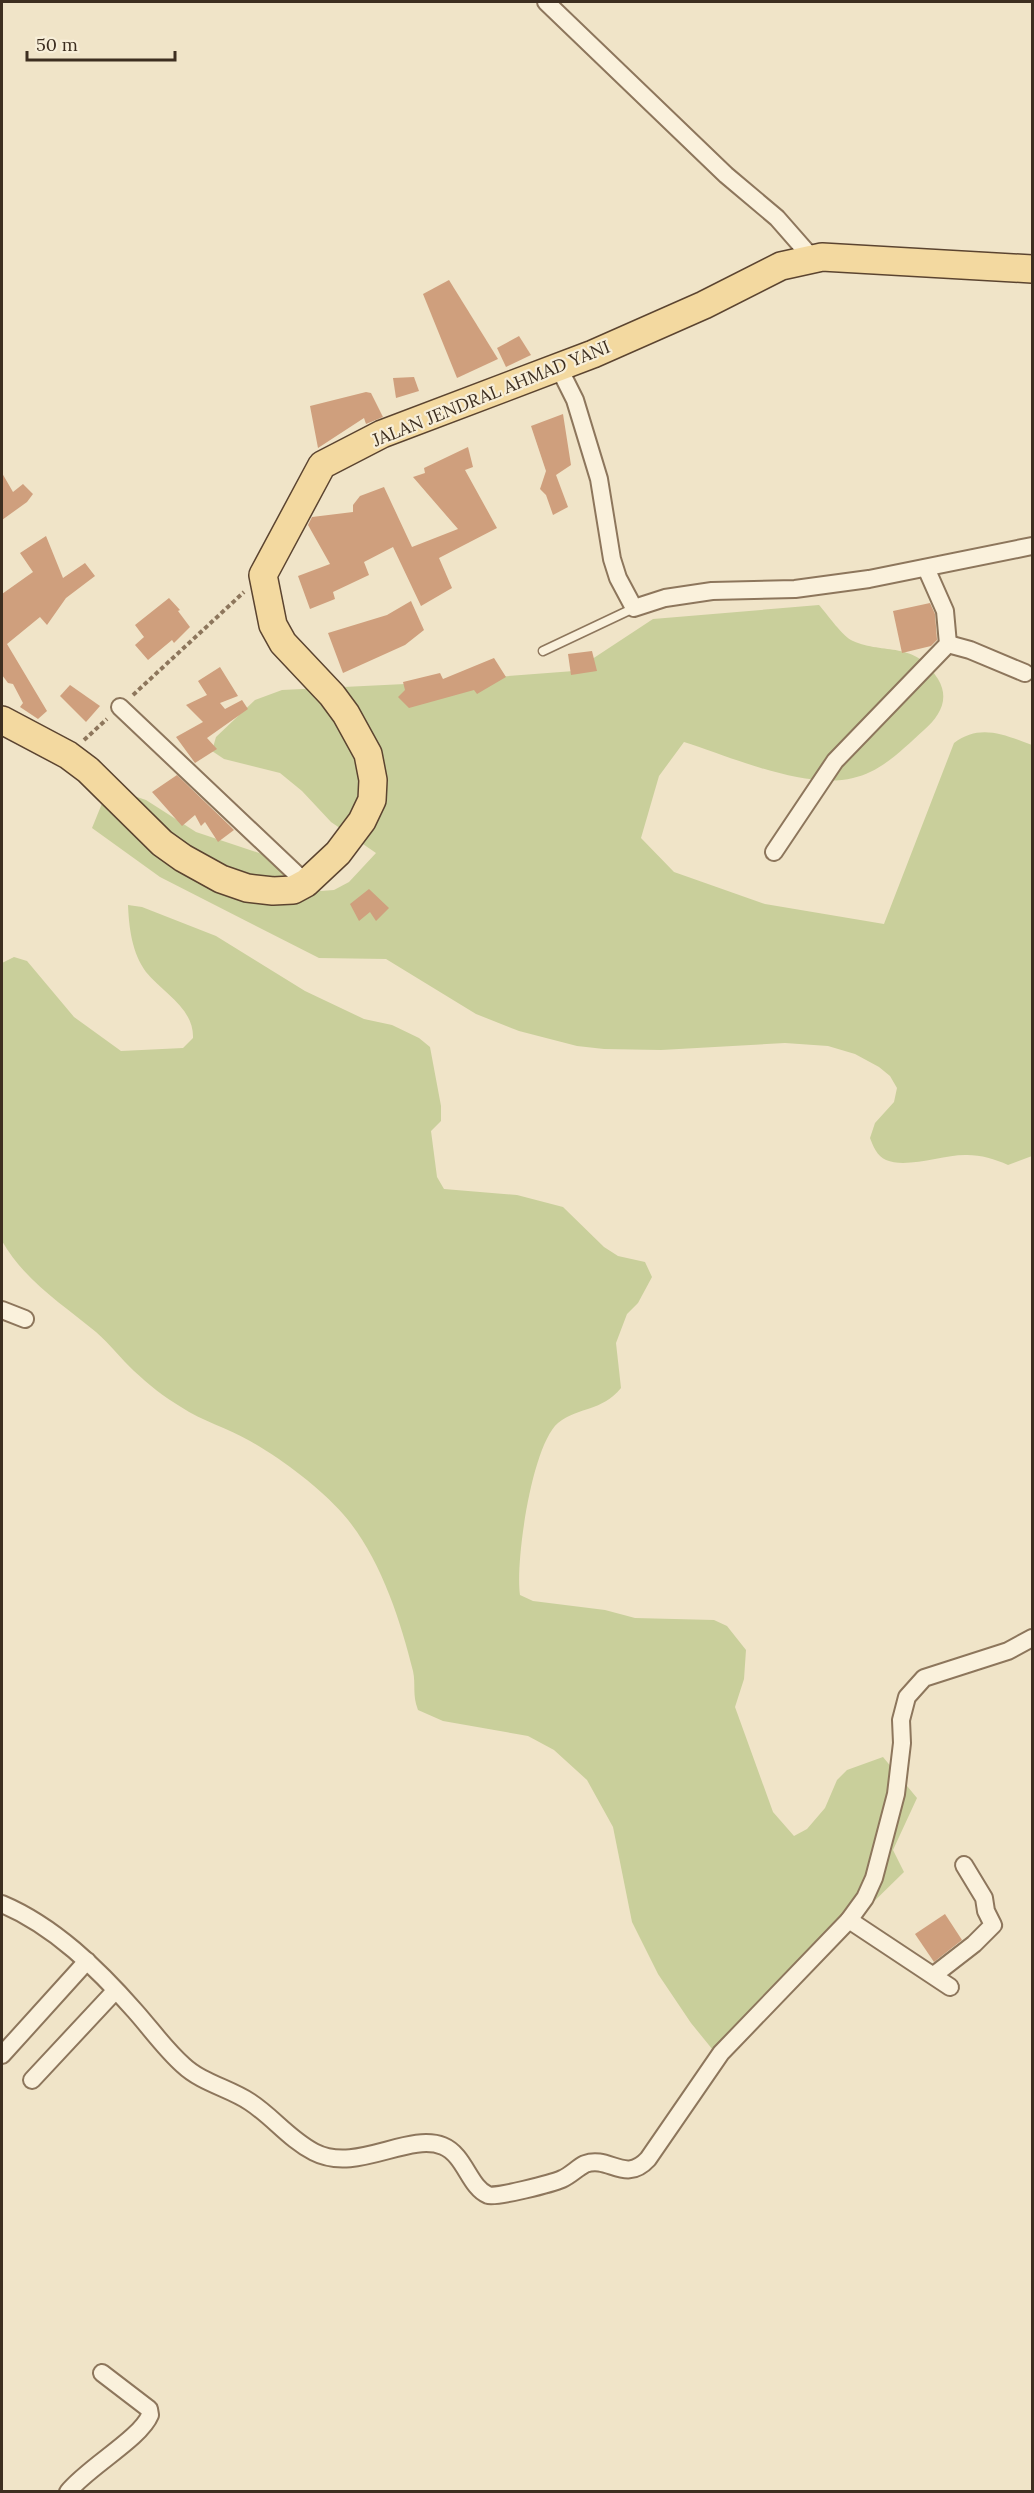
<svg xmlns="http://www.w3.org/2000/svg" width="1034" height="2493" viewBox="0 0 1034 2493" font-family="Lora,serif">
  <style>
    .green { fill: #c9cf9b }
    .building { fill: #cf9f7d }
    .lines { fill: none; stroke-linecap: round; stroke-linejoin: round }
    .lane-casing { stroke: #8d765c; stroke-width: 11 }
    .street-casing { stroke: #8d765c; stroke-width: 20 }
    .primary-casing { stroke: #5b4430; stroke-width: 30 }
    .path { stroke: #8d765c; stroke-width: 4; stroke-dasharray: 4.5 3; stroke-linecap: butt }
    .lane { stroke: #faf1dc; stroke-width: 8 }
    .street { stroke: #faf1dc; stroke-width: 16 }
    .primary { stroke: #f3d9a0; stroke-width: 27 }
    .labels { text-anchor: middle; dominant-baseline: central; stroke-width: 4.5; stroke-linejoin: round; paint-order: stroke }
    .street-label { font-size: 18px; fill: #3d2e20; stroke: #f7eed8 }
  </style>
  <rect width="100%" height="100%" fill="#f0e4c8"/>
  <g class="green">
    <path d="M 819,605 C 827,614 843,637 853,641 C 884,655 915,640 938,679 C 950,699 940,716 924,730 C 903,749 881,772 853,778 C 805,790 731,757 684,742 L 659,776 L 641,838 L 674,872 L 765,904 L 884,924 L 954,743 C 980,723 1005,735 1032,745 L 1032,1156 L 1008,1165 C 995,1159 981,1155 967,1155 C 945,1154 907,1169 886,1160 C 877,1156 873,1146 870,1138 L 875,1123 L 894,1102 L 897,1088 L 890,1076 L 879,1067 L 855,1054 L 828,1046 L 785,1043 L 661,1050 L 604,1049 L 577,1046 L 519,1031 L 476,1014 L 386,959 L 319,958 L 160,877 L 92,828 L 103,801 L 131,795 L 146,800 L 196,832 L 268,856 L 306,886 L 321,891 L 334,890 L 349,882 L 376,853 L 331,822 L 302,791 L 280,773 L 224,759 L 212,751 L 216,737 L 255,700 L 282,690 L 405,684 L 574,671 L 653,619 Z"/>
    <path d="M 128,905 L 142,907 L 216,936 L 305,991 L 364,1019 L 392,1025 L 419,1038 L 430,1047 L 441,1106 L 441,1121 L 431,1131 L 437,1177 L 444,1189 L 517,1195 L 563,1207 L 604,1247 L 618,1256 L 645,1262 L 652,1277 L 638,1303 L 627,1314 L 616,1343 L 621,1388 C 601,1412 580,1406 558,1423 C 532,1445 515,1561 520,1595 L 533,1601 L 605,1610 L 635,1618 L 714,1620 L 727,1626 L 746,1650 L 744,1679 L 735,1707 L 773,1812 L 794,1836 L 807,1829 L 825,1808 L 837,1780 L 847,1770 L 883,1757 L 917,1798 L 893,1850 L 904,1872 L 717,2055 L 691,2023 L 658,1974 L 632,1922 L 613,1827 L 587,1780 L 554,1750 L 528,1736 L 443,1721 L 418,1710 C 412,1694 416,1685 413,1671 C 400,1618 379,1555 343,1514 C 319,1487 282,1459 250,1441 C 228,1428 202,1421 181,1407 C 164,1397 148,1384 134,1371 C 121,1359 110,1344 96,1332 C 62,1304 24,1280 2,1241 L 2,963 L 14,957 L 27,961 L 74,1017 L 121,1051 L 183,1048 L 193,1038 C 194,1008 163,993 146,972 C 132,953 129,928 128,905 Z"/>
  </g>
  <g class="building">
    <path d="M 449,280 L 498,359 L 457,378 L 423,294 Z"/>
    <path d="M 519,336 L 531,355 L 506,367 L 497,348 Z"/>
    <path d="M 414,377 L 419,391 L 396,398 L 393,378 Z"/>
    <path d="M 366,392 L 371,393 L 383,417 L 366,424 L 364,418 L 318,448 L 310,406 Z"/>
    <path d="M 563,414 L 571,465 L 556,475 L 568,507 L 553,515 L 546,495 L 540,489 L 546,471 L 531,426 Z"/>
    <path d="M 468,447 L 473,467 L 465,470 L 497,528 L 439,558 L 452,588 L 421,606 L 393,547 L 364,562 L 369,575 L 333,592 L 335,599 L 310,609 L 298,576 L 330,564 L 308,525 L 312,517 L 353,512 L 353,505 L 360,496 L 384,487 L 412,547 L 458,529 L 413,477 L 425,473 L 424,468 Z"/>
    <path d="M 2,473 L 13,492 L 23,484 L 33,494 L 27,502 L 2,520 Z"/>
    <path d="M 46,536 L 63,578 L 85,563 L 95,576 L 66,598 L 47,625 L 40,617 L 7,644 L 47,711 L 38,719 L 20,707 L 23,703 L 13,684 L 8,683 L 2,675 L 2,594 L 33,572 L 20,553 Z"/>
    <path d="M 169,598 L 180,610 L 178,611 L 190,627 L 174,643 L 172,640 L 148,660 L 135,645 L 144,637 L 135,625 Z"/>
    <path d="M 411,601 L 424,630 L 405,645 L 343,673 L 328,633 L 387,615 Z"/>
    <path d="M 930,603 L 935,614 L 937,640 L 931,646 L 902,653 L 893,611 Z"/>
    <path d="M 592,651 L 597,671 L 571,675 L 568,654 Z"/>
    <path d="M 494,658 L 506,677 L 477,694 L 474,690 L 409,708 L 398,697 L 405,690 L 403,682 L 440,673 L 443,679 Z"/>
    <path d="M 220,667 L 238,696 L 220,703 L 225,709 L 242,700 L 248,709 L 207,738 L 217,749 L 195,763 L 176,737 L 203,722 L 186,705 L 207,695 L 198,681 Z"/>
    <path d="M 70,685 L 100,706 L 86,722 L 60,696 Z"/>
    <path d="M 177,775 L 229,825 L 234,830 L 218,842 L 205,822 L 201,826 L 195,815 L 182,826 L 152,792 Z"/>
    <path d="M 369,889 L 389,908 L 376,921 L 370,912 L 359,921 L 350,904 Z"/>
    <path d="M 945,1914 L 962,1940 L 934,1962 L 915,1934 Z"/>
  </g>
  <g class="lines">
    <g class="lane-casing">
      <path id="lane" d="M 543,651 L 634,608"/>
    </g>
    <g class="street-casing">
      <g id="street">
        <path d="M 546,2 L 726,175 L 777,218 L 813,259"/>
        <path d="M 559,368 L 575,400 L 599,479 L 612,559 L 618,578 L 634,608 L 665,598 L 712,591 L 795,589 L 869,579 L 1032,546"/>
        <path d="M 948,644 L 970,650 L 1025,673"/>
        <path d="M 120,707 L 306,883"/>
        <path d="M 774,852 L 835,761 L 948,644 L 945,611 L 926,568"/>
        <path d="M 2,1310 L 25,1319"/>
        <path d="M 2,1904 C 54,1926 98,1969 135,2011 C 151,2029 165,2049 183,2065 C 202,2083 229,2088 250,2102 C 273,2117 289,2139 314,2152 C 356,2174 408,2132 443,2146 C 465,2155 469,2187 488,2195 C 496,2198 553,2183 562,2179 C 571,2175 577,2168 585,2164 C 609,2155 625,2184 648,2159 L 721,2053 L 849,1920 L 865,1898 L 874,1878 L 896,1794 L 902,1743 L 901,1720 L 907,1697 L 924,1678 L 1008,1651 L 1032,1638"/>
        <path d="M 849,1920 L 950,1987"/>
        <path d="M 934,1975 L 974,1944 L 993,1925 L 986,1911 L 984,1898 L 964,1865"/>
        <path d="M 2,2055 L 87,1961"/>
        <path d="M 32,2080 L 115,1991"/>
        <path d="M 68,2492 C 88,2467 140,2439 150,2415 L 149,2409 L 102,2373"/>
      </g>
    </g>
    <g class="primary-casing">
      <path id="primary" d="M 2,720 L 68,755 L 88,770 L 162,843 L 183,858 L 221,879 L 247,888 L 273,891 L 293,890 L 306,883 L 338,853 L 362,821 L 372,800 L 373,780 L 368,754 L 346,714 L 332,695 L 283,643 L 273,625 L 263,575 L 322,465 L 382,434 L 593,354 L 704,305 L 781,266 L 822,257 L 1032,269"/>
    </g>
    <g class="path">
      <path d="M 133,695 L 244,592"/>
      <path d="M 84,740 L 107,719"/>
    </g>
    <use href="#lane" class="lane"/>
    <use href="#street" class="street"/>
    <use href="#primary" class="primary"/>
  </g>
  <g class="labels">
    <g class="street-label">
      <text transform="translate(491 393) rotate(-22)">JALAN JENDRAL AHMAD YANI</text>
    </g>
  </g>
  <rect width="1034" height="2493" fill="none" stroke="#3d2e20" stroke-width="6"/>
  <path d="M27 51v9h148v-9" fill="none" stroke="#3d2e20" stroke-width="3"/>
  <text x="36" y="51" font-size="18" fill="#3d2e20" stroke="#f7eed8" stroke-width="4.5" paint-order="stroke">50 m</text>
</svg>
